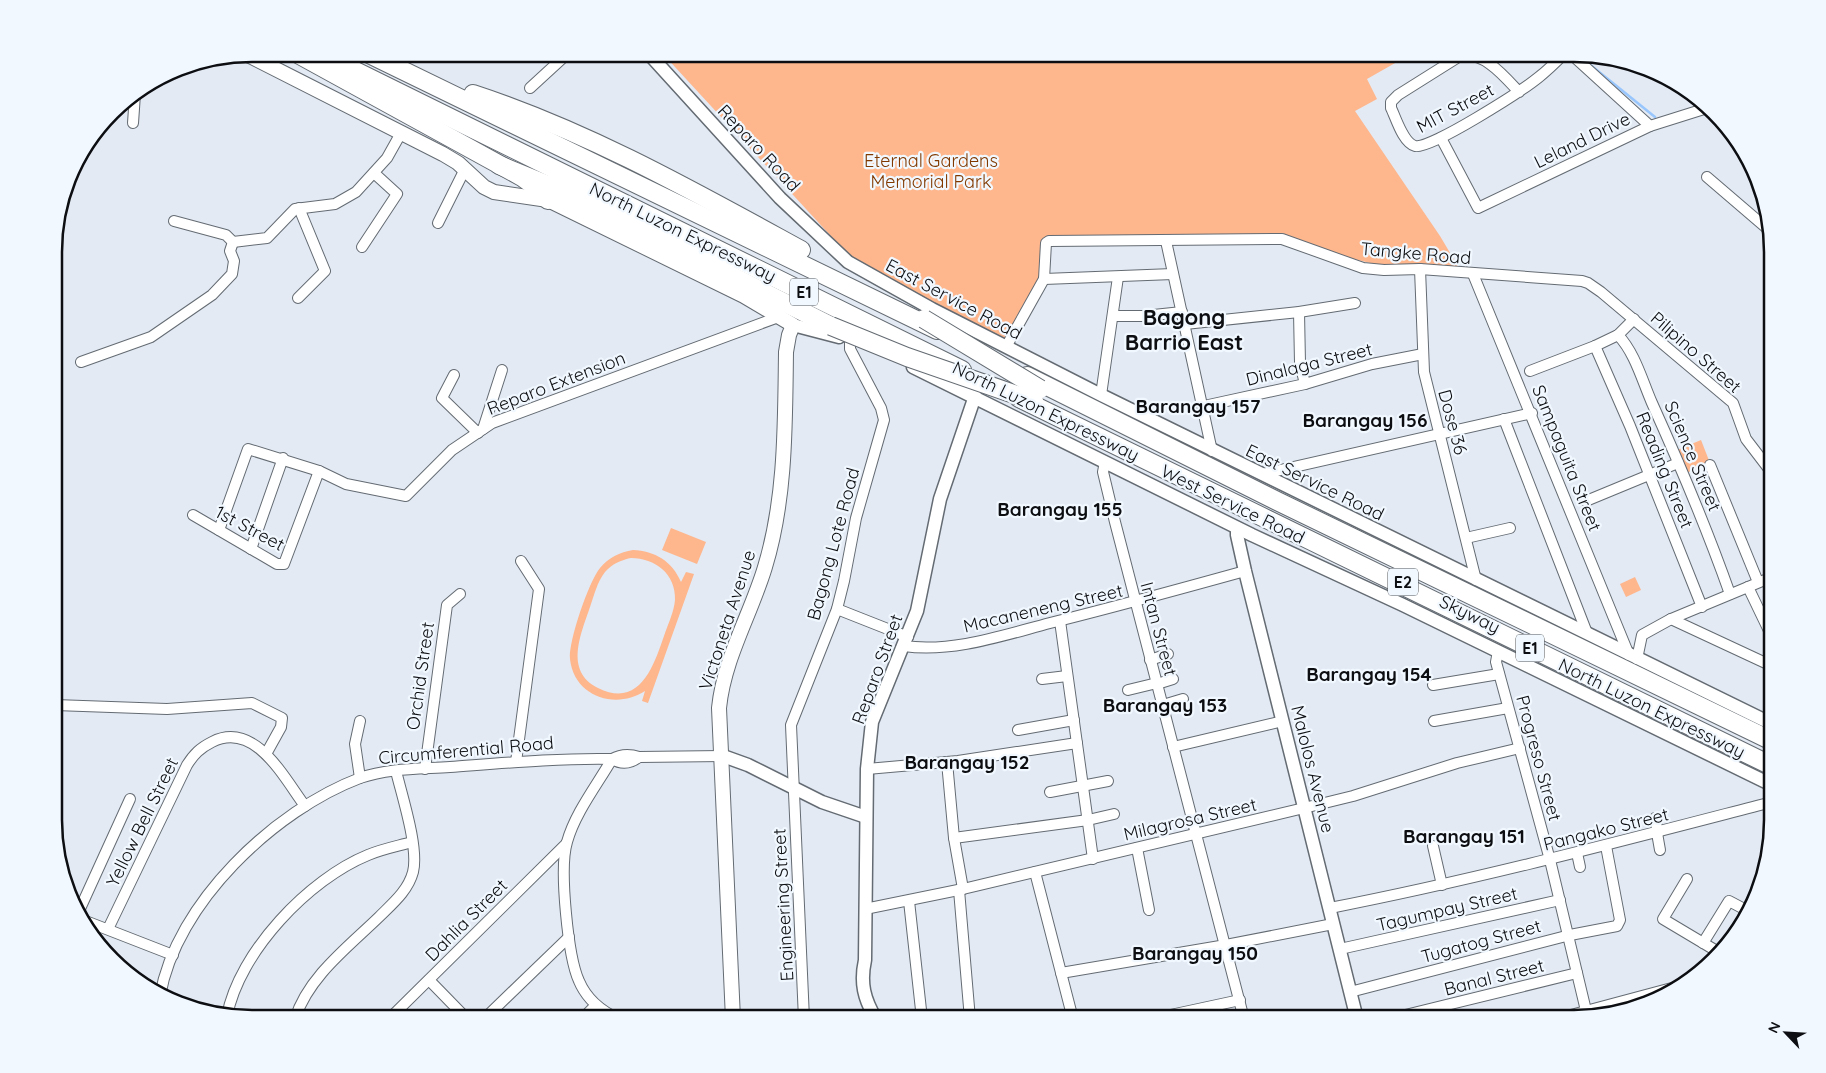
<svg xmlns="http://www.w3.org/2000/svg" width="1826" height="1073" viewBox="0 0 1826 1073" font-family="Quicksand,sans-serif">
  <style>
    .green { fill: #feb68d; fill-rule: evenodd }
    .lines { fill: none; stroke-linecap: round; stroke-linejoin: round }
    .stream { stroke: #99c7fd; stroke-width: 2.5 }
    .minor-casing { stroke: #646b72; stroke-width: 12 }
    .tertiary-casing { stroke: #646b72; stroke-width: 15 }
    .secondary-casing { stroke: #646b72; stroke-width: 16 }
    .motorway-casing { stroke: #646b72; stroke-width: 20 }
    .minor { stroke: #fff; stroke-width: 10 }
    .tertiary { stroke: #fff; stroke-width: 12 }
    .secondary { stroke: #fff; stroke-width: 14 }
    .motorway { stroke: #fff; stroke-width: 18 }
    .motorway-bridge-casing { stroke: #646b72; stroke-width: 20; stroke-linecap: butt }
    .motorway-bridge { stroke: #fff; stroke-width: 18 }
    .labels { text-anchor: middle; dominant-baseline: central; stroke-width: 4.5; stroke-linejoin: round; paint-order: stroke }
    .shield { fill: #f1f8ff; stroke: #515458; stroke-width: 1 }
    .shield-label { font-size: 16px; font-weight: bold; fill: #0c0e11 }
    .street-label { font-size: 18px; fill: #0c0e11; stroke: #f1f8ff }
    .park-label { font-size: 18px; fill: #813900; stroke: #f1f8ff }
    .neighbourhood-label { font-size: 19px; font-weight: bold; fill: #0c0e11; stroke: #f1f8ff }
    .district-label { font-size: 22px; font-weight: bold; fill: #0c0e11; stroke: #f1f8ff }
    .rim { fill: none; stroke: #0c0e11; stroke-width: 2.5 }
  </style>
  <rect width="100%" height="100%" fill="#e3eaf4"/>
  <g class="green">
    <path d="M 663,54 L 1411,54 L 1367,79 L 1377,99 L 1355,111 L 1440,236 L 1459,268 L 1382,266 L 1350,258 L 1282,233 L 1165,238 L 1046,238 L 1043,271 L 1006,341 L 853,260 Z"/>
    <path d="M 1701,440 L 1710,463 L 1684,474 L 1675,451 Z"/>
    <path d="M 671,528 L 706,542 L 697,564 L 662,550 Z"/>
    <path d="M 633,550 C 655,551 672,561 681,582 L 686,572 L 694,574 L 648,703 L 642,701 L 645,691 C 616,710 574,697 570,659 C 568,642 589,581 600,568 C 608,558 620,552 633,550 ZM 631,558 C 655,558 676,574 675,600 C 674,612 668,624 664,636 C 654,665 640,709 598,688 C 564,671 581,634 590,607 C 594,596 597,582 605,572 C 612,564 621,560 631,558 Z"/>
    <path d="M 1635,577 L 1641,590 L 1626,597 L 1620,584 Z"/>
  </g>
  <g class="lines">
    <path class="stream" d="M 1588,63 L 1655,117"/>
    <g class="minor-casing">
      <g id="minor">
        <path d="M 1571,54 L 1650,126"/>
        <path d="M 530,88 L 567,54"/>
        <path d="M 1519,92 C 1504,76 1484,51 1460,56 L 1398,95 L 1391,102 L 1391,108 C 1396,118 1403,143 1415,146 C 1430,150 1523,90 1539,77 C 1548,70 1556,62 1564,54"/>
        <path d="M 133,123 L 135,94"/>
        <path d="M 1441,138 L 1478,208 L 1650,126 L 1704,109"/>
        <path d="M 1707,177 L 1770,231"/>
        <path d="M 174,221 L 226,235 L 233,242"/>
        <path d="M 438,223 L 465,169"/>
        <path d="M 1166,241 L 1212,451"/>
        <path d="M 233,242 L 267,238 L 295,209 L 335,204 L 356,192 L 387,158 L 401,133"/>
        <path d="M 362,247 L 397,194 L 374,173"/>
        <path d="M 1420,269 L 1424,372 L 1476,580"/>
        <path d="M 1473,274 L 1629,655"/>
        <path d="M 1044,279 L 1173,274"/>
        <path d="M 298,298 L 325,271 L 299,208"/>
        <path d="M 1299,312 L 1300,363 L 1305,384"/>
        <path d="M 1113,316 L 1144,316 L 1182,312"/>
        <path d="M 1185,324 L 1299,312 L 1355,303"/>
        <path d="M 1618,335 C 1635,353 1642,380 1652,403 C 1680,465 1707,529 1730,594"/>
        <path d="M 1595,346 L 1630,426 L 1702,607"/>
        <path d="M 1006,347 L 1044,279 L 1046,243 L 1049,241 L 1282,239 L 1363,268 L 1384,270 L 1420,269 L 1582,281 L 1588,283 L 1601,292 L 1733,403 L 1746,439 L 1772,473"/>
        <path d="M 81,362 L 151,337 L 212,295 L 232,274 L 234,261 L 230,251 L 233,242"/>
        <path d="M 1530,371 L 1595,346 L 1618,335 L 1634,319"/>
        <path d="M 454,375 L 442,398 L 478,433"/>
        <path d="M 1101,395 L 1118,277"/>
        <path d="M 1204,406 L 1305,384 L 1372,364 L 1423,354"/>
        <path d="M 1504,419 L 1587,633"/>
        <path d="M 483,429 L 502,370"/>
        <path d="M 1105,462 L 1103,472 L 1115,522 L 1244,1019"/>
        <path d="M 1710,465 L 1758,582"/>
        <path d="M 1263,474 L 1532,413"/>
        <path d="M 1586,501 L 1678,463"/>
        <path d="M 193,515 L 277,564 L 284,564 L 319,471"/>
        <path d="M 219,530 L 248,449 L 319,471 L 346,484 L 406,496 L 452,450 L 492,423 L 781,316"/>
        <path d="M 1466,538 L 1510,528"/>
        <path d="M 251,549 L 283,458"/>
        <path d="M 1748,587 L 1772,637"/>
        <path d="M 837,609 L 908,637"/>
        <path d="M 1671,619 L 1772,666"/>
        <path d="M 1060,621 L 1093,859"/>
        <path d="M 904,646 C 952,653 1004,635 1050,623 C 1115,607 1180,589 1245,571"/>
        <path d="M 1498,651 L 1496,662 L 1550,860 L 1588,1019"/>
        <path d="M 1637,659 L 1642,635 L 1671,619 L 1772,577"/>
        <path d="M 1150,660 L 1168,654"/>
        <path d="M 1042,679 L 1067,676"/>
        <path d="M 1157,684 L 1173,679"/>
        <path d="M 1433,685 L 1499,674"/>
        <path d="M 1128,690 L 1157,683"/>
        <path d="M 55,705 L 167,709 L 252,703 L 282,718 L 281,727 L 266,754"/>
        <path d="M 1163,705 L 1183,699"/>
        <path d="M 360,721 L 355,744 L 360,778"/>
        <path d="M 1434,721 L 1508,708"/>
        <path d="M 1018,730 L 1074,720"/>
        <path d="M 1173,747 L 1283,721"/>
        <path d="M 612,759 C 597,785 575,813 567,842 C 559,868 568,957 579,981 C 587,1000 601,1011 619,1019"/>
        <path d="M 612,759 C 622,765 630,764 639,757"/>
        <path d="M 516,762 L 539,589 L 521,561"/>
        <path d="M 947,762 L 954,838 L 963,889"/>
        <path d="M 425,769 L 447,605 L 460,594"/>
        <path d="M 867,769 L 958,761 L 1077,743"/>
        <path d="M 1050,792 L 1108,781"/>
        <path d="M 1655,818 L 1658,833"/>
        <path d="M 1657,833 L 1660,850"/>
        <path d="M 954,838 L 1088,820 L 1114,814"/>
        <path d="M 1433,846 L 1442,885"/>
        <path d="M 1137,848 L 1149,910"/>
        <path d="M 1577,853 L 1580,867"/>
        <path d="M 1035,872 L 1073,1019"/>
        <path d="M 1687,879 L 1663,919 L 1720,953"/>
        <path d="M 959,890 L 970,1019"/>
        <path d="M 909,901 L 922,1019"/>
        <path d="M 1330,908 C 1479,879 1625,840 1772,802"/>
        <path d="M 865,909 L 963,889 L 1304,808 L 1353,796 L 1457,763 L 1520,748"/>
        <path d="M 79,911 L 130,799"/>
        <path d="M 83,920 L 173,955"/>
        <path d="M 108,929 L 187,765 C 194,754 200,748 212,742 C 255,720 284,778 305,806"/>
        <path d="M 1703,943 L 1729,901 L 1748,911"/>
        <path d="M 1340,949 L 1560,900"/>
        <path d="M 1061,973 L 1226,945 L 1333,924"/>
        <path d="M 429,980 L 467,1019"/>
        <path d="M 1350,992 L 1570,935 L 1617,926 L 1620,920 L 1606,846"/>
        <path d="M 160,996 C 176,903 275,810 360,778 C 388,768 420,769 450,767 C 504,763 558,758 612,759 C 621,754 630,754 639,757 L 723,756"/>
        <path d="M 227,1016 C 239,952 309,879 368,855 C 382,849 398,846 412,842"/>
        <path d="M 295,1019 C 308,977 348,947 379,917 C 392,904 408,891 413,872 C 419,848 402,796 396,771"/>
        <path d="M 389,1019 L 566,844"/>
        <path d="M 484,1019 L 569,937"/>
        <path d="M 582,1019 L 595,1006"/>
        <path d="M 804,1019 L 791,725 L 837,609 L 844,581 L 856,518 L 884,420 L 881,408 L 850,349 L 850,341"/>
        <path d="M 1152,1019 L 1240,1000"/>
        <path d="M 1389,1019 L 1577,973"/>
        <path d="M 1556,1019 L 1683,985"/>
      </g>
    </g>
    <g class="tertiary-casing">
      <g id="tertiary">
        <path d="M 649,54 L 780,198 L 848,262 L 932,309 L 1101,395 L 1772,724"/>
        <path d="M 793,325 L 839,337"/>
        <path d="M 913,367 L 1252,535 L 1403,605 L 1772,785"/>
        <path d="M 1237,528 L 1237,535 L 1245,571 L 1357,1019"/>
        <path d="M 723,756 L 748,765 L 822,802 L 866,817"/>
        <path d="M 876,1019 C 864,999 860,983 865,960 L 867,769 L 872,722 L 917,611 L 940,499 L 975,396"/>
      </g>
    </g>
    <g class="secondary-casing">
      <path id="secondary" d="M 248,55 L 443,154 L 458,163 L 484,187 L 494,192 L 548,200 L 744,296 L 793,325 L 789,335 L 786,352 C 785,424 786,498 765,567 C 751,614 724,658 719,708 L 733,1019"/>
    </g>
    <g class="motorway-casing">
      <g id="motorway">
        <path d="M 298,54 L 522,177 L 537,188 L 548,200"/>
        <path d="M 321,54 L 962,370"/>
        <path d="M 369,54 L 937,330"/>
        <path d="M 473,94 C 589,132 695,192 801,250"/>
        <path d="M 499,165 L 565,192 L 831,326"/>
        <path d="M 1027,376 L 1277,501 L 1772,741"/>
        <path d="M 1019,398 L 1772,766"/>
      </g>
    </g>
    <use href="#minor" class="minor"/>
    <use href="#tertiary" class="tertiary"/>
    <use href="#secondary" class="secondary"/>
    <use href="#motorway" class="motorway"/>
    <g class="motorway-bridge-casing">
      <g id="motorway-bridge">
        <path d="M 924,319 L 1040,389"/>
        <path d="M 831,326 L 907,357 L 1034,401"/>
      </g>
    </g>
    <use href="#motorway-bridge" class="motorway-bridge"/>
  </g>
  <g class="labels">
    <g class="shield">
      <rect x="790" y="278.5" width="28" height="27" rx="4"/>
      <rect x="1388" y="568.5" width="30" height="27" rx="4"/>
      <rect x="1516" y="634.5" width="28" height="27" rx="4"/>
    </g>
    <g class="shield-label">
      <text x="804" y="292">E1</text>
      <text x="1403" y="582">E2</text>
      <text x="1530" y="648">E1</text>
    </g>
    <g class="street-label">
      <text transform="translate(1455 108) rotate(-28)">MIT Street</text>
      <text transform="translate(1582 140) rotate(-26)">Leland Drive</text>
      <text transform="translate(759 148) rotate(47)">Reparo Road</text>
      <text transform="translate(683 232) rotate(26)">North Luzon Expressway</text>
      <text transform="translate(1416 253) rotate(5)">Tangke Road</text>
      <text transform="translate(954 299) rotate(28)">East Service Road</text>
      <text transform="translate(1696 352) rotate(41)">Pilipino Street</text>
      <text transform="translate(1309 364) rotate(-14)">Dinalaga Street</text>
      <text transform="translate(556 383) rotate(-21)">Reparo Extension</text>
      <text transform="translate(1046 411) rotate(26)">North Luzon Expressway</text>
      <text transform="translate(1453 422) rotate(75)">Dose 36</text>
      <text transform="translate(1693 456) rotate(67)">Science Street</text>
      <text transform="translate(1567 458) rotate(68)">Sampaguita Street</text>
      <text transform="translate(1665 470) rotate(68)">Reading Street</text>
      <text transform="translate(1315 482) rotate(26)">East Service Road</text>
      <text transform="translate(1233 504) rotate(26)">West Service Road</text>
      <text transform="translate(250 528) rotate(28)">1st Street</text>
      <text transform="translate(833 544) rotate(-75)">Bagong Lote Road</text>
      <text transform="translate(1043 608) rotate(-13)">Macaneneng Street</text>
      <text transform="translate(1470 614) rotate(26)">Skyway</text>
      <text transform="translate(727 620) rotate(-72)">Victoneta Avenue</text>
      <text transform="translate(1159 629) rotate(75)">Intan Street</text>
      <text transform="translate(877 669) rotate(-70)">Reparo Street</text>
      <text transform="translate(420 676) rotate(-82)">Orchid Street</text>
      <text transform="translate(1652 708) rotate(26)">North Luzon Expressway</text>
      <text transform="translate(466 750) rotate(-5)">Circumferential Road</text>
      <text transform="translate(1539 758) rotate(75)">Progreso Street</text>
      <text transform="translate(1313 769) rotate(76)">Malolos Avenue</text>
      <text transform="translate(1190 819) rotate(-13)">Milagrosa Street</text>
      <text transform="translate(142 822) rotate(-64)">Yellow Bell Street</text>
      <text transform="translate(1606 829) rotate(-14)">Pangako Street</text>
      <text transform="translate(783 905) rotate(-93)">Engineering Street</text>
      <text transform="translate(1447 909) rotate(-13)">Tagumpay Street</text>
      <text transform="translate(466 920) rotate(-45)">Dahlia Street</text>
      <text transform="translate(1481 941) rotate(-15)">Tugatog Street</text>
      <text transform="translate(1494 977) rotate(-14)">Banal Street</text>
    </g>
    <g class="park-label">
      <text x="931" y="160">Eternal Gardens<tspan x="931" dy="21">Memorial Park</tspan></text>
    </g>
    <g class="neighbourhood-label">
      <text x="1198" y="406">Barangay 157</text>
      <text x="1365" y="420">Barangay 156</text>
      <text x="1060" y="509">Barangay 155</text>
      <text x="1369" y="674">Barangay 154</text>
      <text x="1165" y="705">Barangay 153</text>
      <text x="967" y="762">Barangay 152</text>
      <text x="1464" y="836">Barangay 151</text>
      <text x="1195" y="953">Barangay 150</text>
    </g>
    <g class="district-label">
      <text x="1184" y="317">Bagong<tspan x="1184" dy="25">Barrio East</tspan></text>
    </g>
  </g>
  <path d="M0 0H1826V1073H0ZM252 62H1574A190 190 0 0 1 1764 252V820A190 190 0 0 1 1574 1010H252A190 190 0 0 1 62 820V252A190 190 0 0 1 252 62Z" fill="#f1f8ff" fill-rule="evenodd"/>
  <path class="rim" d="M252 62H1574A190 190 0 0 1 1764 252V820A190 190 0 0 1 1574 1010H252A190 190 0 0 1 62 820V252A190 190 0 0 1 252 62Z"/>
  <g transform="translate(1786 1033) rotate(295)" stroke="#f1f8ff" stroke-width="4" paint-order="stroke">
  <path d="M0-4L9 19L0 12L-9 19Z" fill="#0c0e11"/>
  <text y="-8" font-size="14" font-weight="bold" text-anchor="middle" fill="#0c0e11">N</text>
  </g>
</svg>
